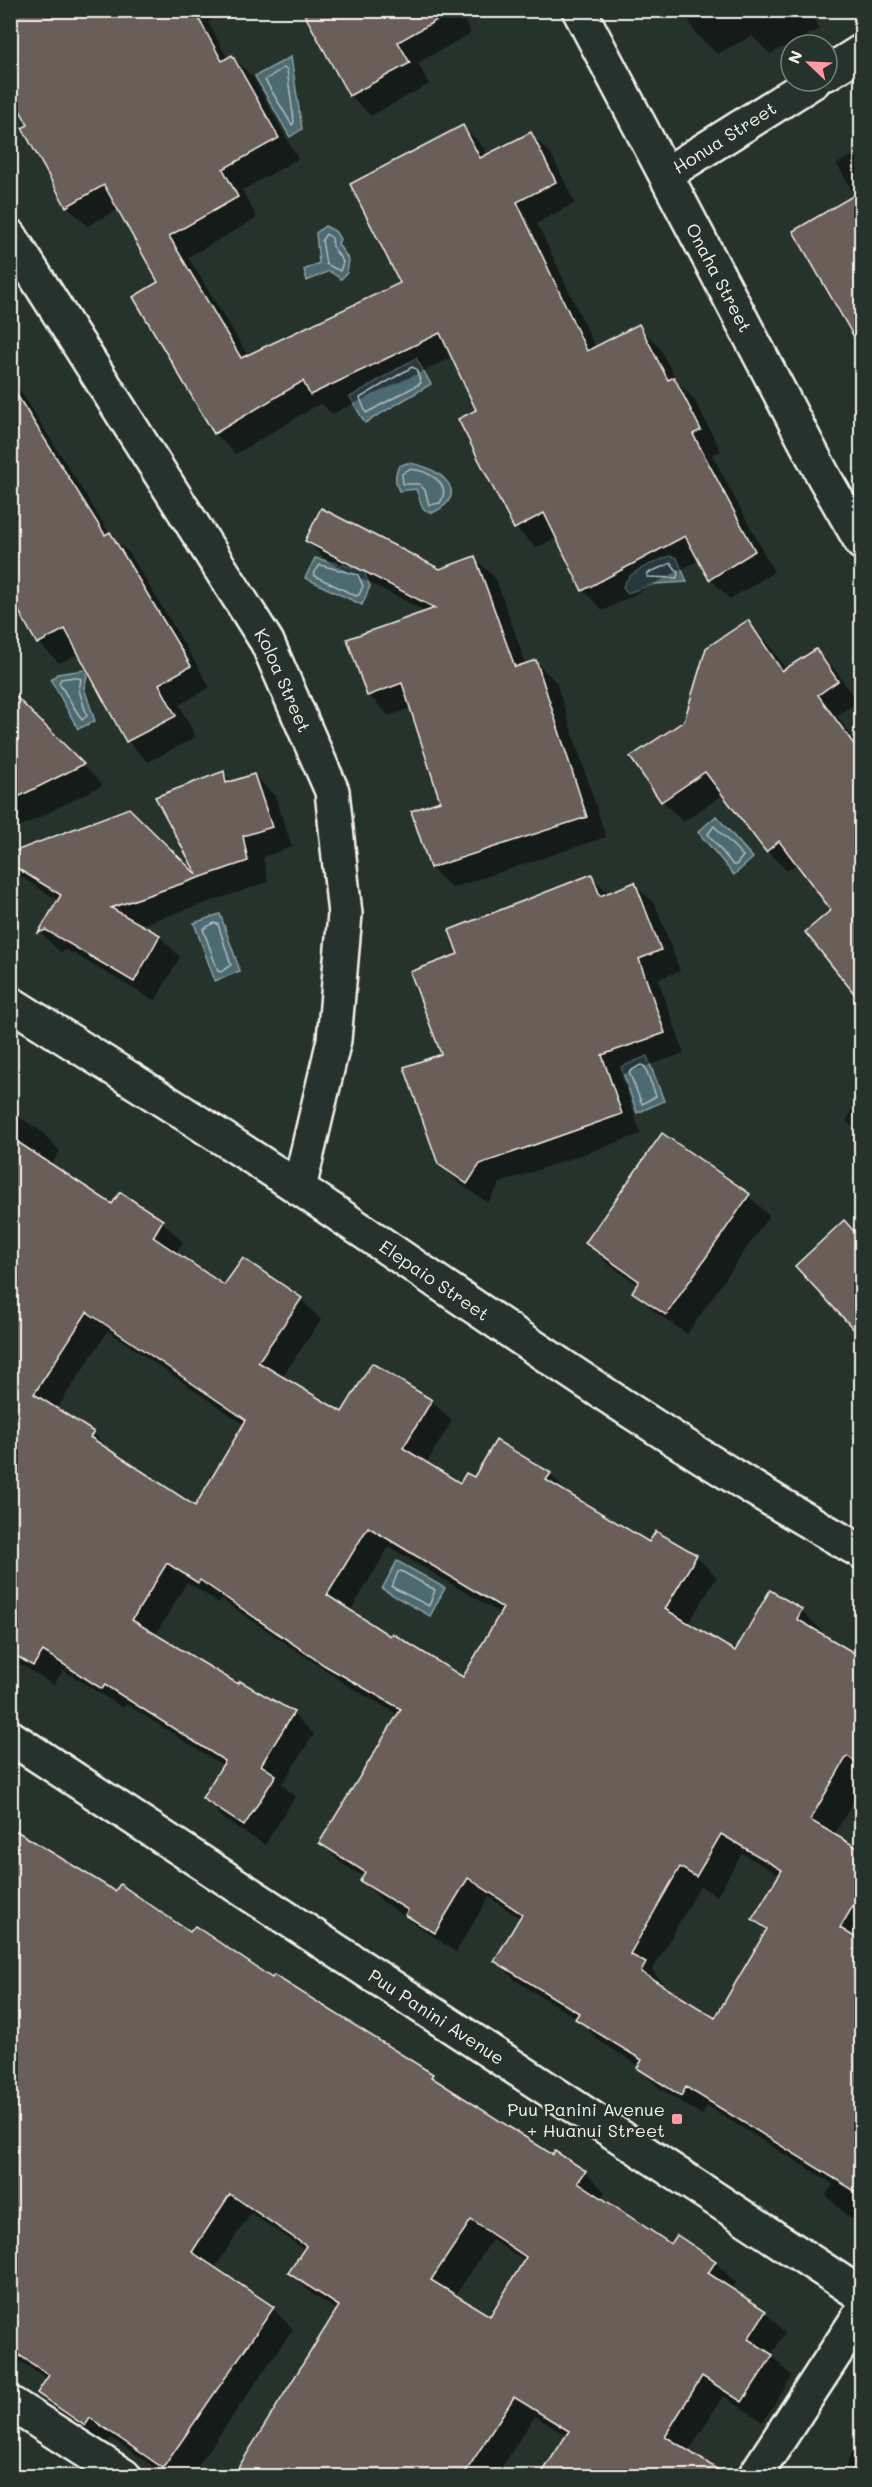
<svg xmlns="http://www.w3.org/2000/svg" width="872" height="2487" viewBox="0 0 872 2487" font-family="Mali,sans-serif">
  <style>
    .water { fill: #4b6a72; stroke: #8fa0a1; stroke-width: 1.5 }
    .shadow { fill: #0007; fill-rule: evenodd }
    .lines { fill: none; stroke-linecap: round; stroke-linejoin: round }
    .shore { stroke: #b0bbb9; stroke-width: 1.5 }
    .building { fill: #6b5e59; stroke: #f4f1e8; stroke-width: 1.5; fill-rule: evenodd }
    .minor-casing { stroke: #f4f1e8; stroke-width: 38 }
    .minor { stroke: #26332d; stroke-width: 33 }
    .poi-dot { fill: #ff9aa2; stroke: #26332d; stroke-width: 2 }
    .labels { text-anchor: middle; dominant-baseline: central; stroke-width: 4.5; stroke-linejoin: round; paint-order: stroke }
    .street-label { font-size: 18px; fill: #f4f1e8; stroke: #26332d }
    .poi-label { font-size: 18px; fill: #f4f1e8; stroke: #26332d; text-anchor: end }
  </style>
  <rect width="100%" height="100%" fill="#26332d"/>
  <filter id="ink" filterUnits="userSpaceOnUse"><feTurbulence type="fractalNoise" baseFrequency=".0167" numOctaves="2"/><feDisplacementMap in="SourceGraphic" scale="12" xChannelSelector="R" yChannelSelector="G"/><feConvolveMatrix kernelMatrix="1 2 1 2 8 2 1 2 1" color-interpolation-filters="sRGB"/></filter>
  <g filter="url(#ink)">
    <g class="water">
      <path d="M 291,57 L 302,129 L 290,137 L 255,76 Z"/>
      <path d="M 325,226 L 335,231 L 340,239 L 338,244 L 349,260 L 347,273 L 341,279 L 329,271 L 307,281 L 304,270 L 319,263 L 316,233 Z"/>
      <path d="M 416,358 L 431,384 L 365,423 L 350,397 Z"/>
      <path d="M 407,463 C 437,465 475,494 432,513 L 423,509 L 416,489 L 399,491 C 395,482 394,475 399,466 Z"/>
      <path d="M 670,556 L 677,558 L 687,582 L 654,584 L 627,593 L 623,587 C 628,570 655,563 670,556 Z"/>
      <path d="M 315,558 L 363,570 L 370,586 L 362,605 L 305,578 Z"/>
      <path d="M 84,670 L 87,676 L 84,688 L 95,721 L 78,729 L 51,680 L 57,674 Z"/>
      <path d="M 716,816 L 753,858 L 734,875 L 698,832 Z"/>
      <path d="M 220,914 L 240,971 L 215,981 L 194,923 Z"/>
      <path d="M 647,1056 L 664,1101 L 637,1113 L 621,1067 Z"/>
      <path d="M 397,1561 L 445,1588 L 430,1616 L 382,1589 Z"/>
    </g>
    <g class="shadow">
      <path d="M 10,10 L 228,10 L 208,22 L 228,59 L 232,57 L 253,77 L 298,159 L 242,190 L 257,218 L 188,257 L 248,356 L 402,283 L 463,126 L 483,147 L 488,156 L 530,134 L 551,154 L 575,203 L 537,223 L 596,349 L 639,326 L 659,347 L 678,383 L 694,399 L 721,451 L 712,455 L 774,572 L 730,599 L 710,579 L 699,560 L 603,611 L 583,590 L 557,537 L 536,548 L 516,528 L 478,410 L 453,357 L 332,414 L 321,403 L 236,454 L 215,434 L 135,297 L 160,283 L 119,209 L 87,226 L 67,206 L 30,125 Z"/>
      <path d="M 316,10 L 459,10 L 471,33 L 418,63 L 429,84 L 371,116 L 350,95 L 309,20 Z"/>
      <path d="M 684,10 L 810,10 L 820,29 L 770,54 L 752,36 L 717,54 L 696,34 Z"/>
      <path d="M 862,150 L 862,333 L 844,315 L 855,196 L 837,164 Z"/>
      <path d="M 10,374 L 111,536 L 130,554 L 210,687 L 179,705 L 196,737 L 148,762 L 127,741 L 80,653 L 59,663 L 39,643 L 10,575 Z"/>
      <path d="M 306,540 L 440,571 L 475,558 L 496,579 L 526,665 L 536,662 L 556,682 L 606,837 L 452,888 L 431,868 L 442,802 L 411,708 L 389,716 L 369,695 L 427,612 L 327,561 Z"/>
      <path d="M 748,622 L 768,643 L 787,670 L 816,651 L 836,671 L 857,702 L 837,716 L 862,749 L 862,998 L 855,991 L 833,911 L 797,863 L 787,871 L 767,851 L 724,794 L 683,822 L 662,801 L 632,758 L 686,722 Z"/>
      <path d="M 10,696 L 17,699 L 103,785 L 10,832 Z"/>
      <path d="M 223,773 L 233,783 L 254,775 L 275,796 L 292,847 L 263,857 L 268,882 L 140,925 L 159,936 L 180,957 L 155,1001 L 67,950 L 60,952 L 40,932 L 59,901 L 21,877 L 10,866 L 10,854 L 128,809 L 201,881 L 158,798 Z"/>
      <path d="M 591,876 L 609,894 L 634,884 L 655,904 L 680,971 L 658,979 L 684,1053 L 621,1075 L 641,1134 L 500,1183 L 488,1203 L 460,1184 L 439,1163 L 443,1054 L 460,955 Z"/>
      <path d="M 862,1091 L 862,1137 L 846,1121 Z"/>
      <path d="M 10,1112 L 40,1130 L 60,1151 L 51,1165 L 113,1206 L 120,1194 L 162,1222 L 183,1242 L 175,1253 L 225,1287 L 301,1299 L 321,1320 L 282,1377 L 342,1414 L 431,1401 L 452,1421 L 426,1464 L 461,1485 L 474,1479 L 550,1474 L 570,1496 L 650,1544 L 657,1533 L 696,1556 L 717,1577 L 688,1624 L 736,1653 L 801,1610 L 822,1631 L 820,1634 L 862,1659 L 862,1787 L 834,1835 L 862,1851 L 862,2225 L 846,2215 L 826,2195 L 833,2184 L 707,2106 L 702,2115 L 659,2088 L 639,2068 L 640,2066 L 598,2040 L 578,2019 L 516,1981 L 496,1961 L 521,1919 L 489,1897 L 456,1952 L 382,1901 L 362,1881 L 364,1877 L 341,1863 L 321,1843 L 399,1715 L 347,1685 L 221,1599 L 219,1603 L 187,1582 L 155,1636 L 238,1686 L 240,1683 L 293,1714 L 314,1734 L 282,1784 L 295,1797 L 265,1845 L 224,1819 L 204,1798 L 224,1766 L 126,1704 L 123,1708 L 63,1670 L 54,1685 L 10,1658 ZM 108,1331 L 245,1425 L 195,1508 L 113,1454 L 93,1433 L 56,1410 ZM 389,1547 L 502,1614 L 463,1679 L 391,1638 L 350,1612 ZM 742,1853 L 780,1876 L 754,1919 L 767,1932 L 715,2020 L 663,1988 L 665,1985 L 652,1971 L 700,1886 L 717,1896 Z"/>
      <path d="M 749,1196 L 769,1216 L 687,1334 L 655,1312 L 634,1291 L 638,1285 L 608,1264 L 587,1243 Z"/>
      <path d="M 844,1222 L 862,1240 L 862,1334 L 797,1266 Z"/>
      <path d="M 10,1829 L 115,1893 L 273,1980 L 432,2076 L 440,2084 L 553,2157 L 585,2172 L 605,2192 L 601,2199 L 672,2246 L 677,2238 L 715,2262 L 736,2283 L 731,2290 L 765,2312 L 785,2333 L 771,2355 L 792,2376 L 763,2422 L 723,2396 L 688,2453 L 717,2476 L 542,2476 L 567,2436 L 535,2416 L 496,2476 L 235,2476 L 338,2311 L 311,2293 L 290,2273 L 305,2250 L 251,2213 L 214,2269 L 273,2309 L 293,2329 L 191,2476 L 168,2476 L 111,2438 L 106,2445 L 59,2413 L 39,2393 L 48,2379 L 10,2355 ZM 492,2240 L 525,2261 L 490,2318 L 455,2296 Z"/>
      <path d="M 862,2428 L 862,2476 L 842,2476 Z"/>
    </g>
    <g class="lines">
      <g class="shore">
        <path d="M 283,68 L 287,70 L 294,122 L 292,125 L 265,80 Z"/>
        <path d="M 326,234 L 332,238 L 333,247 L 343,262 L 340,271 L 326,264 L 322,240 Z"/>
        <path d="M 412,367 L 416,369 L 421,383 L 366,413 L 360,398 Z"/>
        <path d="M 409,469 C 427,470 453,483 440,503 L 429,505 L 425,490 L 419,484 L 403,484 L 402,474 Z"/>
        <path d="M 671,563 L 678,572 L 677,578 L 647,577 L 648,573 Z"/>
        <path d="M 320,565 L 358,575 L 363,586 L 359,595 L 356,596 L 315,576 L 314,573 Z"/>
        <path d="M 74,677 L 81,679 L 79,690 L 87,716 L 82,720 L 59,683 L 61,679 Z"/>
        <path d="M 714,826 L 743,856 L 736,865 L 733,865 L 708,834 Z"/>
        <path d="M 214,923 L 218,924 L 231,965 L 221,972 L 218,971 L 203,929 Z"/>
        <path d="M 641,1065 L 645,1067 L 656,1096 L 642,1104 L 629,1072 Z"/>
        <path d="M 401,1571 L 435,1590 L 429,1606 L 392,1587 L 398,1572 Z"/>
      </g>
    </g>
    <g class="building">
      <path d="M 10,10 L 194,10 L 222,61 L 232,55 L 279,138 L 223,169 L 238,197 L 169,236 L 241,358 L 400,283 L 350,184 L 463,125 L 480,158 L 531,132 L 556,182 L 517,202 L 587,351 L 639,324 L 668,380 L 674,377 L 701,430 L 693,434 L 755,551 L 709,580 L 685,536 L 582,591 L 544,513 L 514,529 L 458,419 L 476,410 L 440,333 L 310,395 L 303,381 L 214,434 L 133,297 L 158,282 L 104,185 L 66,207 L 22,128 L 28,125 L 10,92 Z"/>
      <path d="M 302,10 L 455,10 L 398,42 L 410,63 L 349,96 Z"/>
      <path d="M 861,191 L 861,349 L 793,231 Z"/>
      <path d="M 10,384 L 105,535 L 110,532 L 191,666 L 159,684 L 176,716 L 126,742 L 65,629 L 37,644 L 10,595 Z"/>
      <path d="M 321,508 L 440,569 L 475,556 L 515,667 L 536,660 L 587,817 L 430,868 L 411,811 L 440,801 L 402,683 L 367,696 L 347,639 L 435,608 L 305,541 Z"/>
      <path d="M 748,620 L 782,671 L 816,649 L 838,681 L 818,695 L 861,754 L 861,1002 L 805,932 L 831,910 L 779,841 L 766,852 L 705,772 L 661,802 L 630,757 L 684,721 L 706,648 Z"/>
      <path d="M 10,691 L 84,764 L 10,801 Z"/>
      <path d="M 224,771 L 226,783 L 254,774 L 272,827 L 243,836 L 248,861 L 111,908 L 160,935 L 134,982 L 46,930 L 38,933 L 61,895 L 10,864 L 10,853 L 129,808 L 197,875 L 155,797 Z"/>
      <path d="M 592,874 L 600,896 L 635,882 L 661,950 L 639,959 L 665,1033 L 602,1055 L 622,1114 L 480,1164 L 467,1184 L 438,1164 L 404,1067 L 441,1054 L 410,972 L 458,954 L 449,930 Z"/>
      <path d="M 662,1133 L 750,1194 L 666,1315 L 632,1292 L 639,1281 L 585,1243 Z"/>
      <path d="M 10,1137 L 112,1204 L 120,1192 L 163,1220 L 153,1237 L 224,1285 L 243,1258 L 302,1298 L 258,1362 L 342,1412 L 372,1363 L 432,1400 L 403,1448 L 460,1483 L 466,1473 L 474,1477 L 496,1440 L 551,1473 L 546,1480 L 649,1542 L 656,1531 L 697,1555 L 665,1609 L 735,1651 L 770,1590 L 802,1609 L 797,1619 L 861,1657 L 861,1765 L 847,1756 L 810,1820 L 861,1850 L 861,1892 L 840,1928 L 861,1941 L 861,2195 L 686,2087 L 681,2096 L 637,2068 L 642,2060 L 575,2019 L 579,2013 L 494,1961 L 522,1914 L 468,1878 L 435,1933 L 405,1915 L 408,1910 L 360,1881 L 365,1872 L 319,1843 L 401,1709 L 324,1665 L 200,1580 L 198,1583 L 167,1563 L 132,1620 L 238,1684 L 240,1681 L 294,1712 L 261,1765 L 276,1775 L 244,1826 L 202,1798 L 225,1761 L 105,1685 L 102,1689 L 43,1651 L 33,1666 L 10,1652 ZM 87,1312 L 246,1420 L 195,1506 L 90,1437 L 94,1432 L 34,1394 ZM 368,1527 L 503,1608 L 463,1677 L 392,1633 L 390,1636 L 327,1595 ZM 721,1834 L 782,1870 L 752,1919 L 767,1929 L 715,2018 L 641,1972 L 646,1963 L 630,1954 L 680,1867 L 696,1877 Z"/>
      <path d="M 844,1220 L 861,1239 L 861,1337 L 795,1266 Z"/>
      <path d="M 10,1827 L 115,1891 L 120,1884 L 190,1932 L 195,1926 L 272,1978 L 274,1975 L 433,2074 L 431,2077 L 553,2155 L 555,2151 L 586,2171 L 578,2182 L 671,2244 L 677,2235 L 716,2261 L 708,2273 L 766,2311 L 748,2339 L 773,2355 L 742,2402 L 702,2376 L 665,2436 L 728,2476 L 540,2476 L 569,2431 L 514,2397 L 463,2476 L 233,2476 L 339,2306 L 288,2273 L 306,2246 L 230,2194 L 192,2252 L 274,2307 L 163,2468 L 90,2418 L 85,2426 L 37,2393 L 49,2375 L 10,2349 ZM 471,2220 L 526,2257 L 490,2316 L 431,2280 Z"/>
    </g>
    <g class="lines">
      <g class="minor-casing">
        <g id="minor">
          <path id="s1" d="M 579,10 L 824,477 L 862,543"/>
          <path d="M 827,73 L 862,51"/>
          <path id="s2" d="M 666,174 L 814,81"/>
          <path id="s3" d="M 10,236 L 267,642 L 332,791 L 345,914 L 334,1040 L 299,1188"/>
          <path id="s4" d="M 10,1003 C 108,1065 206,1126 302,1190 C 486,1314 668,1443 862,1552"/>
          <path id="s5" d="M 10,1737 L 862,2295"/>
          <path d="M 10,2403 L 124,2476"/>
          <path d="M 755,2476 L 862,2312"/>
        </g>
      </g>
      <use href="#minor" class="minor"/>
    </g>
  </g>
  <rect class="poi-dot" x="671" y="2113" width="12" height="12" rx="3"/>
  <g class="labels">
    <g class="street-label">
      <text stroke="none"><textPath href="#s2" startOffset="69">Honua Street</textPath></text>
      <text stroke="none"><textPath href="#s1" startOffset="302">Onaha Street</textPath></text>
      <text stroke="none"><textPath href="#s3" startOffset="522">Koloa Street</textPath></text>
      <text stroke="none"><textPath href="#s4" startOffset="507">Elepaio Street</textPath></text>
      <text stroke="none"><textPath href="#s5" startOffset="510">Puu Panini Avenue</textPath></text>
    </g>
    <g class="poi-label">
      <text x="665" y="2109">Puu Panini Avenue<tspan x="665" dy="21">+ Huanui Street</tspan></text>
    </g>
  </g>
  <rect width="872" height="2487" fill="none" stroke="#26332d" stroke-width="36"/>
  <rect x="18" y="18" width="836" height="2451" fill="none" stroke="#f4f1e8" stroke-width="2" filter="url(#ink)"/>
  <g transform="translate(809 63) rotate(293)"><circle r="28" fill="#26332d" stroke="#787f78" stroke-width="1.5"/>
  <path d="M0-4.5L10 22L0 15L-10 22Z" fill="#ff9aa2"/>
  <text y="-9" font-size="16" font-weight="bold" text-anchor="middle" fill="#f4f1e8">N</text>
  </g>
</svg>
